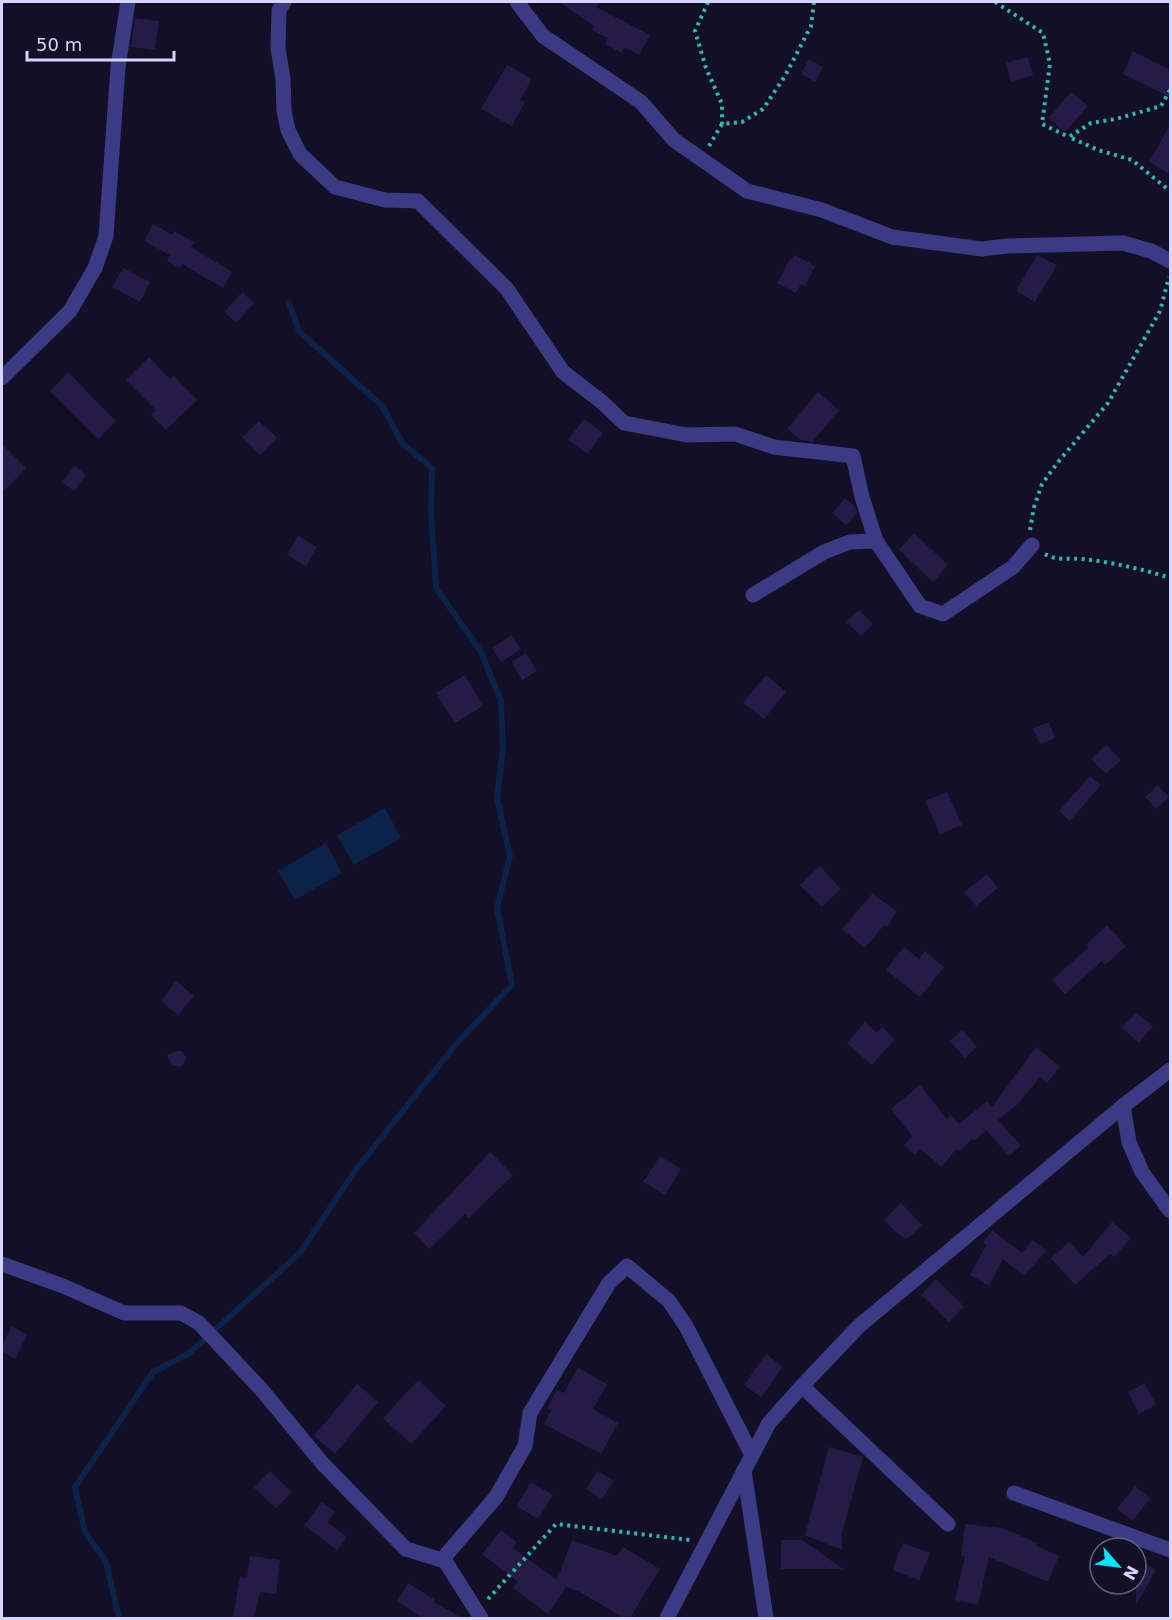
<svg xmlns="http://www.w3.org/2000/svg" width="1172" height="1620" viewBox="0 0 1172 1620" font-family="'DejaVu Sans',sans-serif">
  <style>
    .water { fill: #0c2248 }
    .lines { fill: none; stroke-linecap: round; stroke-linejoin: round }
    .stream { stroke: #0c2248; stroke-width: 6 }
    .building { fill: #241b47 }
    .path { stroke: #2fb8b0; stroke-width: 4; stroke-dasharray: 3 4.5; stroke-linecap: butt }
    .minor { stroke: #3d3a85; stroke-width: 15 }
  </style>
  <rect width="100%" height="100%" fill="#130f26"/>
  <g class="water">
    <path d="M 385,808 L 401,838 L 354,865 L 337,835 Z"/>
    <path d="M 326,843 L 342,873 L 295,900 L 278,871 Z"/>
  </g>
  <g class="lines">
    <path class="stream" d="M 119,1618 L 106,1562 L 85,1532 L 75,1487 L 153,1372 L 188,1354 L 299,1254 L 355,1171 L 457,1043 L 512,985 L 497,908 L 510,856 L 497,798 L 503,749 L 501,701 L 481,652 L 436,588 L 431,513 L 432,468 L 403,444 L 382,406 L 299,331 L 289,303"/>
  </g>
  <g class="building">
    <path d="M 559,2 L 600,2 L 596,7 L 650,35 L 639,55 L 624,47 L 622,53 L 605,44 L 608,38 L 592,30 L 594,26 Z"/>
    <path d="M 135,18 L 159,21 L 155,50 L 131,47 Z"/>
    <path d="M 1133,51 L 1170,70 L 1170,97 L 1123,74 Z"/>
    <path d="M 1028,57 L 1033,75 L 1011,82 L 1006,63 Z"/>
    <path d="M 809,59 L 823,67 L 815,82 L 801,74 Z"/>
    <path d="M 507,65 L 532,79 L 520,100 L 525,102 L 512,126 L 481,109 Z"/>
    <path d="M 1071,92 L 1088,106 L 1065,132 L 1049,118 Z"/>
    <path d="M 1170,125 L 1170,174 L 1149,162 Z"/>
    <path d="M 153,224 L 173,235 L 174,231 L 194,242 L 191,247 L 232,272 L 223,288 L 182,264 L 180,268 L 167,261 L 170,255 L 144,241 Z"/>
    <path d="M 794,255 L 815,266 L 805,286 L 801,284 L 796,293 L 777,283 L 790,259 L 792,260 Z"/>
    <path d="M 1037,255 L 1057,265 L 1035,302 L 1016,291 Z"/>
    <path d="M 123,268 L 150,282 L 140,302 L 112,287 Z"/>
    <path d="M 242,292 L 254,303 L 236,323 L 224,312 Z"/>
    <path d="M 149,357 L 170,379 L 174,376 L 197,400 L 166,430 L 151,415 L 156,410 L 126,380 Z"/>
    <path d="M 68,372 L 116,421 L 98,439 L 50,391 Z"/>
    <path d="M 818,392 L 839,410 L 812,442 L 801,440 L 787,429 Z"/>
    <path d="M 584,419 L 603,433 L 588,454 L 568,440 Z"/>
    <path d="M 259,421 L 277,438 L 260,455 L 242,437 Z"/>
    <path d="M 2,444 L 26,468 L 2,493 Z"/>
    <path d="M 75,466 L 86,475 L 74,491 L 62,482 Z"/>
    <path d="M 845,498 L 855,507 L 857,513 L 846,525 L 832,513 Z"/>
    <path d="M 914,533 L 948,565 L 933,582 L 899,550 Z"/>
    <path d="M 298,536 L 317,547 L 306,566 L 287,555 Z"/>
    <path d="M 859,610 L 873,624 L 861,636 L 846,622 Z"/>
    <path d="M 512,635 L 521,649 L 501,662 L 492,648 Z"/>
    <path d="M 526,653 L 537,671 L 522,680 L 512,662 Z"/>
    <path d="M 465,675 L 483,706 L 455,723 L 436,693 Z"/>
    <path d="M 766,675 L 786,692 L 764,719 L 743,703 Z"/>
    <path d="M 1049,722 L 1055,738 L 1040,744 L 1033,729 Z"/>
    <path d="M 1106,745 L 1121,760 L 1106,774 L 1091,759 Z"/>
    <path d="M 1090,776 L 1101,785 L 1070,821 L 1059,811 Z"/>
    <path d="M 1158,785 L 1169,797 L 1156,809 L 1145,797 Z"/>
    <path d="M 947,792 L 962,825 L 940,834 L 925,801 Z"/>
    <path d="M 820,866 L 841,889 L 822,907 L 800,885 Z"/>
    <path d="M 987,874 L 998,888 L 976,906 L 964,892 Z"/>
    <path d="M 872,894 L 897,911 L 887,927 L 884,925 L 865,948 L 842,929 Z"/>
    <path d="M 1107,925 L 1126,946 L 1105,965 L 1102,961 L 1065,994 L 1052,980 L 1089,947 L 1087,944 Z"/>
    <path d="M 904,947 L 919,959 L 925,951 L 944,967 L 920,997 L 886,970 Z"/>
    <path d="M 176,981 L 194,996 L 178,1015 L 161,1001 Z"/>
    <path d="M 1136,1012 L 1153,1026 L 1139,1043 L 1122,1028 Z"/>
    <path d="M 865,1022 L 877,1033 L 882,1027 L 895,1039 L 872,1065 L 847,1043 Z"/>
    <path d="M 962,1030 L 977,1047 L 965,1058 L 950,1041 Z"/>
    <path d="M 1036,1047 L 1060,1067 L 1047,1083 L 1040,1077 L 1018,1104 L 998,1120 L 1021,1146 L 1009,1156 L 986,1130 L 974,1141 L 972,1139 L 959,1151 L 956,1149 L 942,1167 L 920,1149 L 915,1155 L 904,1145 L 912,1136 L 891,1109 L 920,1085 L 947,1119 L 950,1115 L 959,1124 L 987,1101 L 992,1107 Z"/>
    <path d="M 176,1051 L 181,1051 L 186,1057 L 184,1065 L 180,1067 L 172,1065 L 167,1055 Z"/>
    <path d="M 490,1152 L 513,1175 L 469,1218 L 465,1214 L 429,1249 L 414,1233 Z"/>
    <path d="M 660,1156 L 681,1169 L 665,1195 L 643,1182 Z"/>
    <path d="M 901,1203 L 922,1225 L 907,1239 L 897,1233 L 884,1220 Z"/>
    <path d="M 1112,1222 L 1131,1238 L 1114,1257 L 1110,1254 L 1075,1285 L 1051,1258 L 1069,1242 L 1083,1257 Z"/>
    <path d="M 992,1230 L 1022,1253 L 1033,1240 L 1046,1251 L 1024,1276 L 1003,1259 L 989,1286 L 970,1275 L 986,1245 L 983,1243 Z"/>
    <path d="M 936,1279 L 964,1306 L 949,1322 L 921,1295 Z"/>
    <path d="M 12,1326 L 27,1335 L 15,1359 L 2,1352 L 2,1345 Z"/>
    <path d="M 766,1354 L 783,1367 L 761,1397 L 744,1385 Z"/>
    <path d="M 578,1368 L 607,1384 L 593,1409 L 618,1423 L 601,1454 L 544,1424 L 551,1410 L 547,1408 L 557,1390 L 564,1393 Z"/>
    <path d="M 418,1380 L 446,1406 L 411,1444 L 383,1418 Z"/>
    <path d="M 1145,1383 L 1156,1405 L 1139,1414 L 1128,1392 Z"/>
    <path d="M 357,1384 L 378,1402 L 335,1454 L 314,1436 Z"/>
    <path d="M 829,1447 L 863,1457 L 842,1533 L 842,1550 L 805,1535 Z"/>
    <path d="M 270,1471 L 292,1492 L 276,1508 L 254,1488 Z"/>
    <path d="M 597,1471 L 614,1481 L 602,1499 L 586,1489 Z"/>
    <path d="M 531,1482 L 553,1495 L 538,1519 L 516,1506 Z"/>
    <path d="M 1135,1486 L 1150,1498 L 1133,1521 L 1117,1509 Z"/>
    <path d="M 322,1502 L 335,1512 L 327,1522 L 347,1537 L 337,1550 L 304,1525 Z"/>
    <path d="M 965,1524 L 1002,1528 L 1037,1543 L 1036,1546 L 1059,1556 L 1048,1582 L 989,1557 L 978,1605 L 955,1600 L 965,1556 L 961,1556 Z"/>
    <path d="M 501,1530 L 517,1542 L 513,1548 L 557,1580 L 572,1540 L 617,1556 L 623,1547 L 660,1569 L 630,1618 L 624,1618 L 580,1592 L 566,1587 L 548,1614 L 513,1588 L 518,1582 L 482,1554 Z"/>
    <path d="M 781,1540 L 802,1540 L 843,1569 L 781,1569 Z"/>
    <path d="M 903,1543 L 930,1553 L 919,1580 L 892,1570 Z"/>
    <path d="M 250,1556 L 280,1560 L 276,1594 L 260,1592 L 254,1618 L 233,1618 L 240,1577 L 247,1578 Z"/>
    <path d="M 1136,1558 L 1156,1570 L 1136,1605 Z"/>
    <path d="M 408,1583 L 435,1600 L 434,1602 L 462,1618 L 423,1618 L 397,1601 Z"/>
  </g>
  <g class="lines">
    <g class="path">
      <path d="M 708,2 L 695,31 L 706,68 L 722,104 L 722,124"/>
      <path d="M 995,2 L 1043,33 L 1050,64 L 1042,124 L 1069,137"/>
      <path d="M 1170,90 L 1161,106 L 1116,119 L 1091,123 L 1069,137 L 1098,150 L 1132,160 L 1170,191"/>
      <path d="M 709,146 L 722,124 L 742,122 L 763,109 L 785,76 L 811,26 L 814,2"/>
      <path d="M 1030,530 L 1034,507 L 1042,484 L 1058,462 L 1108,403 L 1160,311 L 1169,277"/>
      <path d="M 1045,554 C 1057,561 1068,558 1082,559 C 1111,562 1143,569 1170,578"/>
      <path d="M 488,1599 L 556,1524 L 690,1540"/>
    </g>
    <g class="minor">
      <path d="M 284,2 L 279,10 L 278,48 L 283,79 L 284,111 L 288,130 L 300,154 L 335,187 L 385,200 L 418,201 L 507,289 L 563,372 L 602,402 L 624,423 L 687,435 L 735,434 L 774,447 L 853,456 L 862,497 L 876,541"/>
      <path d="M 517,2 L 543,36 L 641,102 L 674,140 L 747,191 L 822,210 L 892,237 L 982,249 L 1007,246 L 1123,243 L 1151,251 L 1170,261"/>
      <path d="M 2,378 L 70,311 L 95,268 L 106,236 L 118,67 L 128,2"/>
      <path d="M 753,595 L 824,552 L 850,542 L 876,541 L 920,606 L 943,614 L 1013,567 L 1032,545"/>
      <path d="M 1123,1106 L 1129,1142 L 1142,1172 L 1170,1211"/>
      <path d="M 2,1264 L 63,1286 L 124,1313 L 181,1313 L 199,1323 L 261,1389 L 323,1464 L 406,1549 L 445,1561 L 481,1618"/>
      <path d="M 802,1386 L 948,1524"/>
      <path d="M 744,1470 L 766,1618"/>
      <path d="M 1014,1493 L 1170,1550"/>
      <path d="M 445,1561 L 446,1555 L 496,1497 L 525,1446 L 530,1413 L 609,1283 L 627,1266 L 669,1301 L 686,1326 L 752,1455"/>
      <path d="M 667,1618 L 769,1423 L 802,1386 L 859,1326 L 1123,1106 L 1170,1070"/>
    </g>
  </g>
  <rect width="1172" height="1620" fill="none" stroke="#d9d4ff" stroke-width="6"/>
  <g transform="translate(1118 1566) rotate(118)"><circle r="28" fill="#130f26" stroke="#625e7d" stroke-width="1.5"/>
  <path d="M0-4.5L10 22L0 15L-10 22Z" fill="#00e5ff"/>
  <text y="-9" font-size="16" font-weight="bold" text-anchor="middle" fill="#d9d4ff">N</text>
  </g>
  <path d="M27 51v9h147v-9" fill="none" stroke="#d9d4ff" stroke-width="3"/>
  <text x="36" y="51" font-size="18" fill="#d9d4ff" stroke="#130f26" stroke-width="4.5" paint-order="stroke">50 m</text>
</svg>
